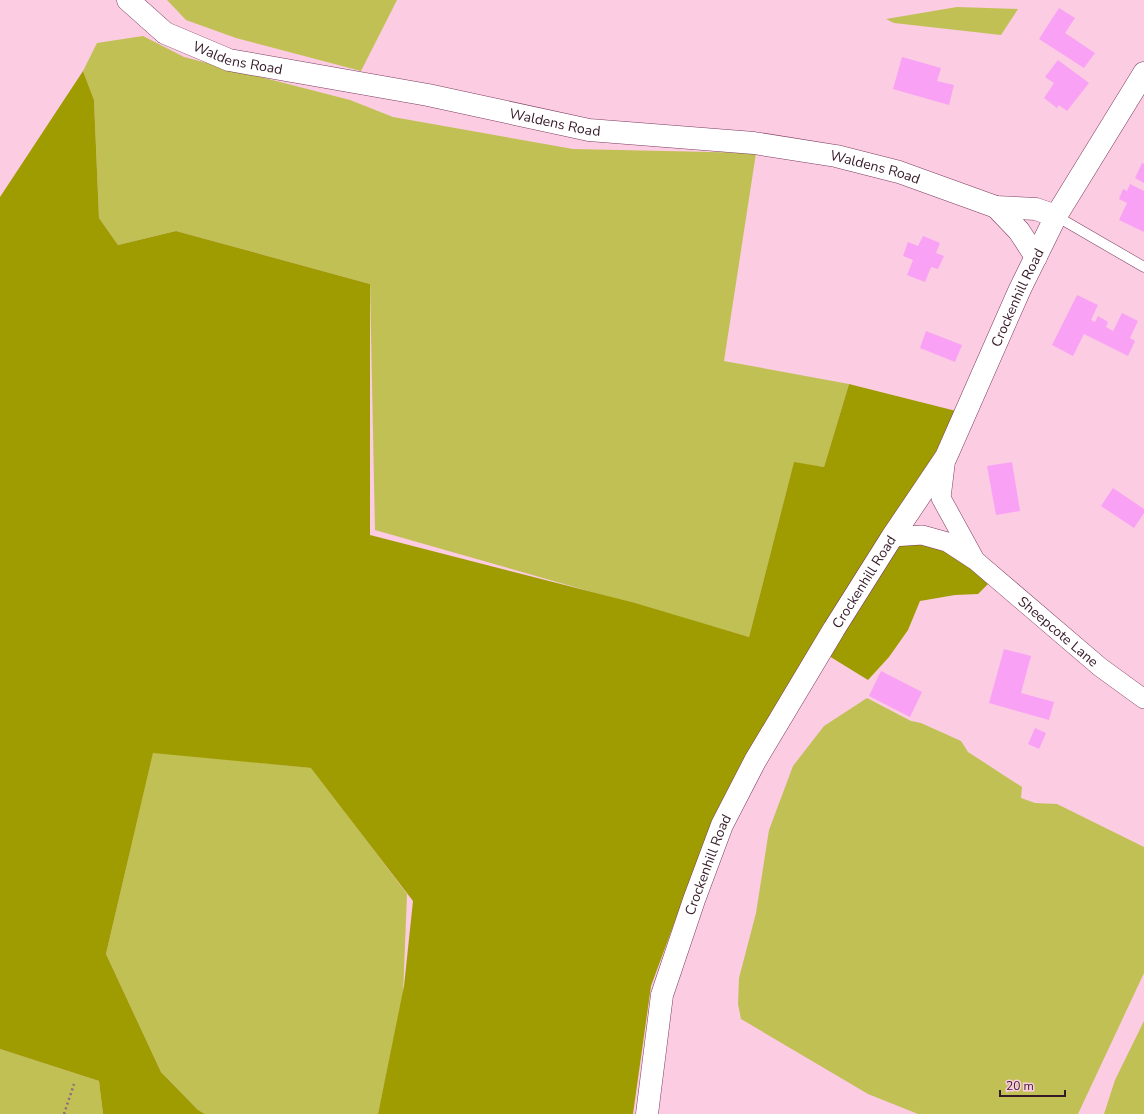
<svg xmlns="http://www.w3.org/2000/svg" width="1144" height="1114" viewBox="0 0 1144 1114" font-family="'Nunito Sans',sans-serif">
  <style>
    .green { fill: #c1c055 }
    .forest { fill: #9f9c02 }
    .building { fill: #f9a2f5 }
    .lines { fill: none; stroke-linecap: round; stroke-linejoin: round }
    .lane-casing { stroke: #7d3c5f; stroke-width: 11 }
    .street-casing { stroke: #7d3c5f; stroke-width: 20 }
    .secondary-casing { stroke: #7d3c5f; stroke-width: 23 }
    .path { stroke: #8f6b7c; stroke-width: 2.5; stroke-dasharray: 2 3; stroke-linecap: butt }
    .lane { stroke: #fff; stroke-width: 10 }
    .street { stroke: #fff; stroke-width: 19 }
    .secondary { stroke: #fff; stroke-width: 22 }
    .labels { text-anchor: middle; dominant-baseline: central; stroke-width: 3; stroke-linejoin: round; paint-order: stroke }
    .street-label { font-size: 14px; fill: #361a28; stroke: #fbcce2 }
  </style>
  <rect width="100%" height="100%" fill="#fbcce2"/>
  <g class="green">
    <path d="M 167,0 L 397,0 L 361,71 L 236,38 L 186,20 Z"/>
    <path d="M 957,7 L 1018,9 L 1001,35 L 894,23 L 886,19 Z"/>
    <path d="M 143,36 L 184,57 L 350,100 L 393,117 L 573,149 L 756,153 L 724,361 L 849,384 L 824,467 L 794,463 L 749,637 L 375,530 L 370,284 L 176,231 L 118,245 L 99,218 L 94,100 L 83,71 L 97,43 Z"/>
    <path d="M 867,698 L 911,721 L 921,723 L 961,741 L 968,752 L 1022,787 L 1021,798 L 1035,803 L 1057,804 L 1144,847 L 1144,973 L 1078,1114 L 918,1114 L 868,1094 L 741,1019 L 738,1004 L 739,978 L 756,913 L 769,830 L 793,766 L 824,726 Z"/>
    <path d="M 153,752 L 312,768 L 407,894 L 403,995 L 378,1114 L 205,1114 L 198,1110 L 161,1072 L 106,954 Z"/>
    <path d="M 1144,1021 L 1144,1114 L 1104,1114 L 1115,1080 Z"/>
    <path d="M 0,1049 L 99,1081 L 103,1114 L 0,1114 Z"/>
  </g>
  <g class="forest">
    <path d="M 83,71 L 94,100 L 99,218 L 118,245 L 176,231 L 370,284 L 370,535 L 635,603 L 749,637 L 794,462 L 824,467 L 849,384 L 960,412 L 712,821 L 651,986 L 633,1114 L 378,1114 L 404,986 L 413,901 L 311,768 L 153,753 L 106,954 L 161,1072 L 198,1110 L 205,1114 L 103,1114 L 99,1081 L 0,1049 L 0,197 Z"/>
    <path d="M 921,541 L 945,548 L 989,583 L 978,594 L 955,595 L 920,601 L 908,630 L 889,657 L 868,680 L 829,656 L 895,544 Z"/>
  </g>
  <g class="building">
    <path d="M 1059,8 L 1075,18 L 1065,33 L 1095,53 L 1084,68 L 1039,39 Z"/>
    <path d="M 902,57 L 941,68 L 937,81 L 954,85 L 949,105 L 893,89 Z"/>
    <path d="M 1058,60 L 1089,83 L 1067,111 L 1059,105 L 1057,108 L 1044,98 L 1054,83 L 1045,77 Z"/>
    <path d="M 1142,163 L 1144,164 L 1144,183 L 1135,178 Z"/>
    <path d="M 1130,184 L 1144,191 L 1144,232 L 1119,220 L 1127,203 L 1119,199 L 1123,189 L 1127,191 Z"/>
    <path d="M 923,236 L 940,243 L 936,253 L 944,256 L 938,269 L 931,267 L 925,282 L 907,275 L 913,260 L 903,256 L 908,242 L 918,246 Z"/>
    <path d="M 1077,295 L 1098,305 L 1091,320 L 1095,322 L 1098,316 L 1108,322 L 1106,327 L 1113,331 L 1122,313 L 1138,321 L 1130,338 L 1135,341 L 1128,356 L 1084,334 L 1073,356 L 1052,345 Z"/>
    <path d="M 926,331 L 962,345 L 955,362 L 920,348 Z"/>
    <path d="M 1012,462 L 1020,511 L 996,515 L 987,466 Z"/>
    <path d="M 1113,488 L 1144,509 L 1144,513 L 1134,528 L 1101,506 Z"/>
    <path d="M 1004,649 L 1031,656 L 1021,693 L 1054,702 L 1049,720 L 989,703 Z"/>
    <path d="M 881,671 L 922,692 L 910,717 L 869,696 Z"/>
    <path d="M 1035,728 L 1046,733 L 1039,749 L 1028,744 Z"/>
  </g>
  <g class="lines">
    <g class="lane-casing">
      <path id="lane" d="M 1056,216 L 1144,267"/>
    </g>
    <g class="street-casing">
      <g id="street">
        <path d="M 946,457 L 941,498 L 974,558"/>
        <path id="s1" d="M 892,537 L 922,535 L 947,542 L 976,561 L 1100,667 L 1144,699"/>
      </g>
    </g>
    <g class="secondary-casing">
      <g id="secondary">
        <path id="s2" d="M 128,0 L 165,33 L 229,60 L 428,95 L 589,130 L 754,143 L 836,156 L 899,172 L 996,207 L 1036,209 L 1056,216"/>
        <path d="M 996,207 L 1019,231 L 1036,257"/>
        <path id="s3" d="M 647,1114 L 662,995 L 694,900 L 722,825 L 755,761 L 834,629 L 892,537 L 946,457 L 1020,289 L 1056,216 L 1144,73"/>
      </g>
    </g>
    <path class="path" d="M 64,1114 L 74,1084"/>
    <use href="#lane" class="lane"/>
    <use href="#street" class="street"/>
    <use href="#secondary" class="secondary"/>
  </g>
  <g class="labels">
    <g class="street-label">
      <text stroke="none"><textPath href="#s2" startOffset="127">Waldens Road</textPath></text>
      <text stroke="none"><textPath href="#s2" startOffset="451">Waldens Road</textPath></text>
      <text stroke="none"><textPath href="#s2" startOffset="775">Waldens Road</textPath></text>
      <text stroke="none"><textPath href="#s3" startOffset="906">Crockenhill Road</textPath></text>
      <text stroke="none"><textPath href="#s3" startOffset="582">Crockenhill Road</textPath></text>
      <text stroke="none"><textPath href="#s1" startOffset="199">Sheepcote Lane</textPath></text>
      <text stroke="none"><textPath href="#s3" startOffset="258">Crockenhill Road</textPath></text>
    </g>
  </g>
  <path d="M1000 1090v6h65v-6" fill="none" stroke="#361a28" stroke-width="2"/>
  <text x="1006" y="1090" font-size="12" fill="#361a28" stroke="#fbcce2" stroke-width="3" paint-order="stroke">20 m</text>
</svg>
